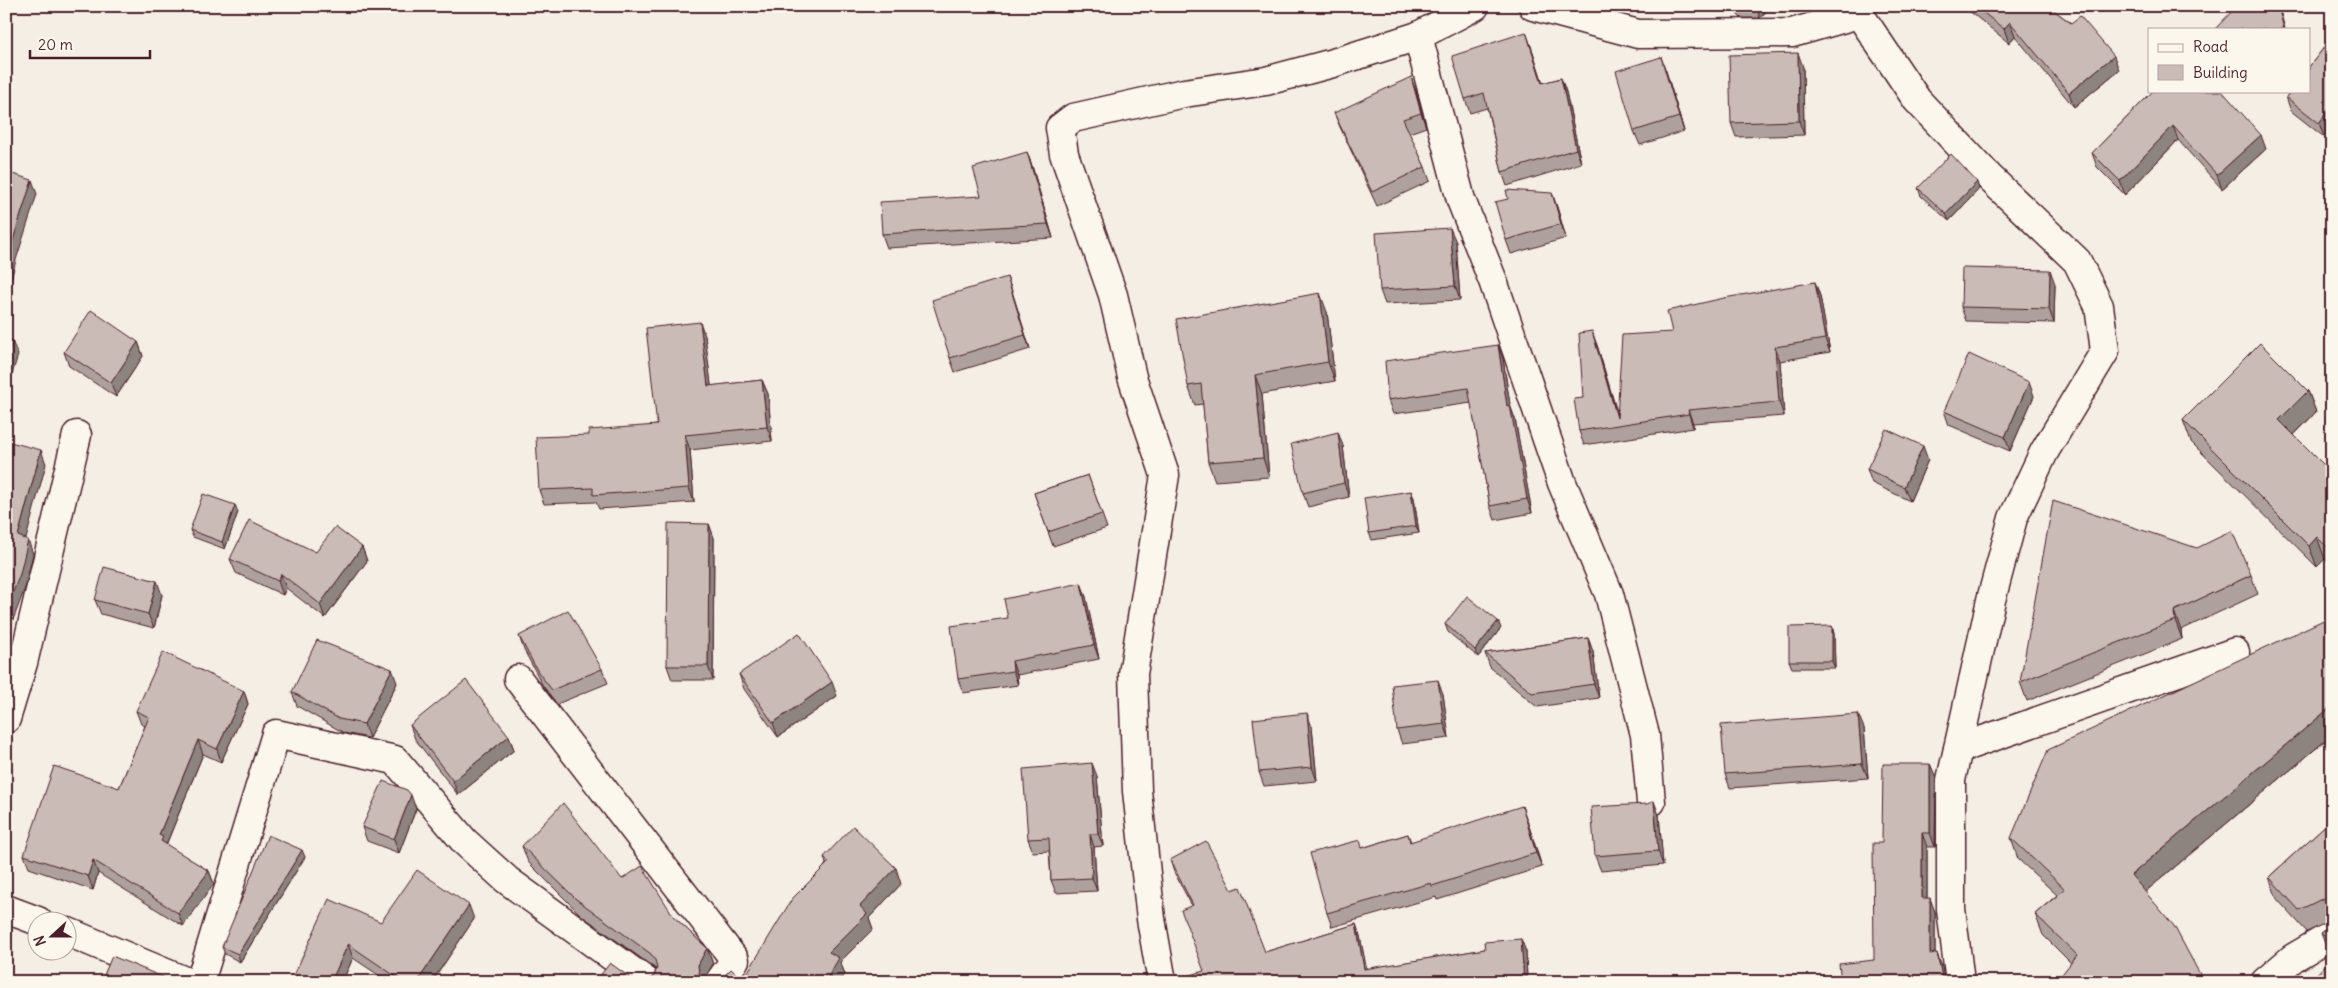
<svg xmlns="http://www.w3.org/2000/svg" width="2338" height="988" viewBox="0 0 2338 988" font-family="Delius,sans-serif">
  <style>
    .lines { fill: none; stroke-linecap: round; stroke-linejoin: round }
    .minor-casing { stroke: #4a1f2b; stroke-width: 31 }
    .minor { stroke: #fbf7ec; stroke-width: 28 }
    .wall { fill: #aea19d; stroke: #4a1f2b }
    .shaded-wall { fill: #8d837f; stroke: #4a1f2b }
    .building { fill: #cabbb6; stroke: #4a1f2b }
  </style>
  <rect width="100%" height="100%" fill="#f4eee4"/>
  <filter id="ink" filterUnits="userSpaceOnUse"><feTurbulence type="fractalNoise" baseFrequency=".02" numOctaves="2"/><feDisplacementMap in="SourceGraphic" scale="10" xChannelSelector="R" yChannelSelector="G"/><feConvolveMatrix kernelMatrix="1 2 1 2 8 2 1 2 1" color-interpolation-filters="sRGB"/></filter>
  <g filter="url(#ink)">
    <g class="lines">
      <g class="minor-casing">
        <g id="minor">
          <path d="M 1533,6 L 1638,34 L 1792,33 L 1858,14"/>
          <path d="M 1854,6 L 1917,100 L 1991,179 L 2077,261 L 2099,306 L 2105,351 L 2044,452 L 2013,518 L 1991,600 L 1951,780 L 1951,909 L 1960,982"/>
          <path d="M 1418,36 L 1461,200 L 1493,281 L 1562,483 L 1609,594 L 1645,735 L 1651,802"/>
          <path d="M 518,679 L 735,960 L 719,982"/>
          <path d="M 6,719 L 23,663 L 77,435"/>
          <path d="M 1958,749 L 2235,652"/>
          <path d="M 6,909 L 38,921"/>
          <path d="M 68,932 L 187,982"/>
          <path d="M 200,982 L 276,734 L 395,760 L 465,842 L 507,880 L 647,982"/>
          <path d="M 1162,982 L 1151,919 L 1137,791 L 1133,674 L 1165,475 L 1132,377 L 1113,295 L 1064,154 L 1060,128 L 1073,118 L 1184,93 L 1266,81 L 1333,63 L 1418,36 L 1475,6"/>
          <path d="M 2265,982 L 2293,958 L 2332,935"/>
        </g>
      </g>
      <use href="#minor" class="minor"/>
    </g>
    <g class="wall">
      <path d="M 1729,6 L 1771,6 L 1760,18 L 1741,18 Z"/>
      <path d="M 1963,6 L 2048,6 L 2071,23 L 2119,70 L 2074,107 L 2015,36 L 2009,43 Z"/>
      <path d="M 2332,37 L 2332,126 L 2324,137 L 2291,111 L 2286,97 Z"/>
      <path d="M 1531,46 L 1543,83 L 1561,78 L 1566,92 L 1581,163 L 1507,186 L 1502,172 L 1487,108 L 1470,113 L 1465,99 Z"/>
      <path d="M 1803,67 L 1804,135 L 1736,137 L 1731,123 Z"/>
      <path d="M 1666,71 L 1684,131 L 1640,145 L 1634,131 Z"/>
      <path d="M 1416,91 L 1426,127 L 1409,133 L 1425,167 L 1430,181 L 1377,206 L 1340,127 L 1334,113 Z"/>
      <path d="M 2153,91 L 2266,149 L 2222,189 L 2178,140 L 2125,195 L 2097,167 L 2092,153 Z"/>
      <path d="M 1027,152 L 1032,166 L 1053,238 L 887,248 L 882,234 L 981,196 Z"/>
      <path d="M 1918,188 L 1979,189 L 1949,221 L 1921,196 Z"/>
      <path d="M 1552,193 L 1557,207 L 1566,238 L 1511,254 L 1506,240 Z"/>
      <path d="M 1456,242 L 1460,300 L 1385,304 L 1380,290 Z"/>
      <path d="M 1007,277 L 1030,349 L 955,372 L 950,358 Z"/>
      <path d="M 1815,282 L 1820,296 L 1830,352 L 1780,361 L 1784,416 L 1693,423 L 1693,428 L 1584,445 L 1579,431 L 1583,398 L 1597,345 L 1618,415 L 1672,332 Z"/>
      <path d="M 2055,284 L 2054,323 L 1966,321 L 1961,307 Z"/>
      <path d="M 1327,312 L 1335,381 L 1262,394 L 1269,477 L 1215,481 L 1208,462 L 1203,404 L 1195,405 L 1188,386 Z"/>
      <path d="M 705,336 L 711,386 L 762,380 L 768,394 L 772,441 L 690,450 L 694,502 L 599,509 L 596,502 L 544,504 L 539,490 L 589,435 L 657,425 Z"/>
      <path d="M 138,342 L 143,356 L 116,397 L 69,366 L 64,352 Z"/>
      <path d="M 1503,359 L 1510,405 L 1515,419 L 1532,513 L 1495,520 L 1490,506 L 1471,403 L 1393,414 L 1388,400 Z"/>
      <path d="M 2308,391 L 2316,412 L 2294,435 L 2332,473 L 2332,566 L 2325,559 L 2317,567 L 2191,442 L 2183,420 Z"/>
      <path d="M 2034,396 L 2010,451 L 1949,425 L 1944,411 Z"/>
      <path d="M 1343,446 L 1349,497 L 1308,507 L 1303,493 Z"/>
      <path d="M 1928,460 L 1910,501 L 1872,483 L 1867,469 Z"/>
      <path d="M 1088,475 L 1107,528 L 1053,546 L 1034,493 Z"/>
      <path d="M 1411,491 L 1414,498 L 1419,533 L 1372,540 L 1369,533 Z"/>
      <path d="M 238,512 L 225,549 L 193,537 L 190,530 Z"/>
      <path d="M 709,524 L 714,538 L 713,680 L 672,680 L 667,666 Z"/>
      <path d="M 362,547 L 367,561 L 325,618 L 286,588 L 283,595 L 236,573 L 230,559 L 316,552 Z"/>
      <path d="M 2251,575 L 2258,594 L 2181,630 L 2182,639 L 2027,701 L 2020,682 Z"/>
      <path d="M 1081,583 L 1086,597 L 1099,659 L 1017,675 L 1018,685 L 963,693 L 958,679 L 1008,618 Z"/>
      <path d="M 162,595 L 154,628 L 101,614 L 95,600 Z"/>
      <path d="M 2332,616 L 2332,735 L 2145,892 L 2071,963 L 2043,935 L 2035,914 L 2057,895 L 2018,859 L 2011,838 Z"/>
      <path d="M 1445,624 L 1501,628 L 1478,657 L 1448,632 Z"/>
      <path d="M 1832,626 L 1834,634 L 1835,668 L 1792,668 L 1789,661 Z"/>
      <path d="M 519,636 L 602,669 L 608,683 L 557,704 L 543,686 L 524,650 Z"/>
      <path d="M 1588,638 L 1593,652 L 1599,698 L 1537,707 L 1490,667 L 1485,653 Z"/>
      <path d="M 739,674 L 837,696 L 778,737 L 744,689 Z"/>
      <path d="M 397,683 L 369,738 L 344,733 L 297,706 L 292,692 Z"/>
      <path d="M 244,691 L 248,704 L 221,762 L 203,754 L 166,845 L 209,871 L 214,884 L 183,926 L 98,873 L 93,890 L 29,868 L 24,855 L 119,788 L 145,726 L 141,724 L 136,711 Z"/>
      <path d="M 1443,694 L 1449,738 L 1402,744 L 1397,730 Z"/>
      <path d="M 410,725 L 509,736 L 514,750 L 458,795 L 415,739 Z"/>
      <path d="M 1312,727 L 1317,781 L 1264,786 L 1259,772 Z"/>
      <path d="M 1864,728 L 1868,778 L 1730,788 L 1725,774 Z"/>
      <path d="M 1930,764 L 1936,778 L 1935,847 L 1927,847 L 1927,898 L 1935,912 L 1935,953 L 1942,967 L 1945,982 L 1841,982 L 1874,960 Z"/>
      <path d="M 1097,776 L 1103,846 L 1094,847 L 1097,891 L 1056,893 L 1051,880 L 1049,851 L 1033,852 L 1028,839 Z"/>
      <path d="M 416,809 L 399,853 L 367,841 L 362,827 Z"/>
      <path d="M 1659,815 L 1663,865 L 1601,871 L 1595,856 Z"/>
      <path d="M 2332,819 L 2332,920 L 2307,932 L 2277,899 L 2269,877 Z"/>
      <path d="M 1527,820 L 1542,867 L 1437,900 L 1436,897 L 1332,927 L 1327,913 L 1362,848 L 1408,834 L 1411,842 Z"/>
      <path d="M 522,846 L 622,879 L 674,917 L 707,948 L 713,964 L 647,981 L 654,976 L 656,969 L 581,915 L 528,862 Z"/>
      <path d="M 305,857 L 240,962 L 225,954 L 222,947 Z"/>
      <path d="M 824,857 L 901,884 L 869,918 L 873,929 L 840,962 L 845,974 L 840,982 L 711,982 L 743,980 L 826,864 Z"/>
      <path d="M 1170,860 L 1265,952 L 1356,924 L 1360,936 L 1366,969 L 1485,949 L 1521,939 L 1526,952 L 1527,982 L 1175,982 L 1204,971 L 1192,906 L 1174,872 Z"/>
      <path d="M 474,919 L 432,982 L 389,982 L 353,958 L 342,982 L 297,982 L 294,975 L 381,922 Z"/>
      <path d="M 2332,926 L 2332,958 L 2329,955 L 2321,933 Z"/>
    </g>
    <g class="shaded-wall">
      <path d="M 1756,6 L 1771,6 L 1760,18 Z"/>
      <path d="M 2278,6 L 2279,6 L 2285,29 L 2284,29 Z"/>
      <path d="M 2010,22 L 2015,36 L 2009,43 L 2004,29 Z"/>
      <path d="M 1526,32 L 1531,46 L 1547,97 L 1542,83 Z"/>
      <path d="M 1798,53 L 1803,67 L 1804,135 L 1799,121 Z"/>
      <path d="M 2114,56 L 2119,70 L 2074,107 L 2069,93 Z"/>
      <path d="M 1661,57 L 1666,71 L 1684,131 L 1679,117 Z"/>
      <path d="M 1411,77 L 1416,91 L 1426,127 L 1421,113 Z"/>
      <path d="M 1561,78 L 1566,92 L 1581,163 L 1576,149 Z"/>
      <path d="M 2332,105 L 2332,126 L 2324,137 L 2319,123 Z"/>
      <path d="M 2173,126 L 2178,140 L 2125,195 L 2120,181 Z"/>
      <path d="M 2261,135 L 2266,149 L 2222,189 L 2217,175 Z"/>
      <path d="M 1027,152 L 1032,166 L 1053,238 L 1048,224 Z"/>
      <path d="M 32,180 L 37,194 L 16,260 L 6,301 L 6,265 L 11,246 Z"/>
      <path d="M 1977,182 L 1979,189 L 1949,221 L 1946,214 Z"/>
      <path d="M 1552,193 L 1557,207 L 1566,238 L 1561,224 Z"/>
      <path d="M 1450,228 L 1456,242 L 1460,300 L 1455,286 Z"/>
      <path d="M 2050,270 L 2055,284 L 2054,323 L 2049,309 Z"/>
      <path d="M 1007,277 L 1012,291 L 1030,349 L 1025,335 Z"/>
      <path d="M 1815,282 L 1820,296 L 1830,352 L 1825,339 Z"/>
      <path d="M 1320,293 L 1327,312 L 1335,381 L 1328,362 Z"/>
      <path d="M 700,322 L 705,336 L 713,400 L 708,386 Z"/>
      <path d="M 1592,331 L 1597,345 L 1620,425 L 1617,418 Z"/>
      <path d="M 12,341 L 18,355 L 6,394 L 6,362 Z"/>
      <path d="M 138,342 L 143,356 L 116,397 L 111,383 Z"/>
      <path d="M 1498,345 L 1503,359 L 1510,405 L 1515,419 L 1532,513 L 1527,499 L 1507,406 Z"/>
      <path d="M 1775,347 L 1780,361 L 1784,416 L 1779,402 Z"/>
      <path d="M 1255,375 L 1262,394 L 1269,477 L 1263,458 Z"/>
      <path d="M 762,380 L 768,394 L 772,441 L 767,427 Z"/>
      <path d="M 2029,382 L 2034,396 L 2010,451 L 2005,437 Z"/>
      <path d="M 2308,391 L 2316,412 L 2287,442 L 2279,420 Z"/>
      <path d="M 1688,410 L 1693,423 L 1693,428 L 1689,414 Z"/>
      <path d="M 1338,432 L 1343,446 L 1349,497 L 1344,483 Z"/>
      <path d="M 685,435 L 690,450 L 694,502 L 689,488 Z"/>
      <path d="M 1923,446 L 1928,460 L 1910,501 L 1904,487 Z"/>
      <path d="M 41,450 L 46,464 L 23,550 L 18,536 Z"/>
      <path d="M 1411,491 L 1414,498 L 1419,533 L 1416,526 Z"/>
      <path d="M 235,505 L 238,512 L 225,549 L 222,542 Z"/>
      <path d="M 709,524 L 714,538 L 713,680 L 708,666 Z"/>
      <path d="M 2317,537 L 2325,559 L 2317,567 L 2309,546 Z"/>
      <path d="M 28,540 L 33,554 L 25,588 L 7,636 L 11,647 L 6,662 L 6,610 Z"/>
      <path d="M 362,547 L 367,561 L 325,618 L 320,604 Z"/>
      <path d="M 281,574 L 286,588 L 283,595 L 278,581 Z"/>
      <path d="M 157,581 L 162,595 L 154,628 L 148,614 Z"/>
      <path d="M 1081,583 L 1086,597 L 1099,659 L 1094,645 Z"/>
      <path d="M 2174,611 L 2181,630 L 2182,639 L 2175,620 Z"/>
      <path d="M 1498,621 L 1501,628 L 1478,657 L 1475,650 Z"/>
      <path d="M 1832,626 L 1834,634 L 1835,668 L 1832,661 Z"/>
      <path d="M 1588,638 L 1593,652 L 1599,698 L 1594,684 Z"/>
      <path d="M 1012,661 L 1017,675 L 1018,685 L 1013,671 Z"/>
      <path d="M 392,669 L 397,683 L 369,738 L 364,724 Z"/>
      <path d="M 1438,680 L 1443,694 L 1449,738 L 1444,724 Z"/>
      <path d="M 832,682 L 837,696 L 778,737 L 773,723 Z"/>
      <path d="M 244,691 L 248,704 L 221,762 L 217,749 Z"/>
      <path d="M 2332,706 L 2332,735 L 2139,897 L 2131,875 Z"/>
      <path d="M 1307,713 L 1312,727 L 1317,781 L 1312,767 Z"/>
      <path d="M 1858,714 L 1864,728 L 1868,778 L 1862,764 Z"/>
      <path d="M 509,736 L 514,750 L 458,795 L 453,781 Z"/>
      <path d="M 198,740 L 203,754 L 166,845 L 161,841 L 159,835 Z"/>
      <path d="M 1092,763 L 1097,776 L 1103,846 L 1098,834 Z"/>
      <path d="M 1930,764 L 1936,778 L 1935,847 L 1930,833 Z"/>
      <path d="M 411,795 L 416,809 L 399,853 L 394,839 Z"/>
      <path d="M 1654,801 L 1659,815 L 1663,865 L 1658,851 Z"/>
      <path d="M 1522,806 L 1527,820 L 1542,867 L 1536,853 Z"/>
      <path d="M 1922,833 L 1927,847 L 1927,912 L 1922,898 Z"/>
      <path d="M 1090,834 L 1094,847 L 1097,891 L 1092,878 Z"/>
      <path d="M 302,850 L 305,857 L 240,962 L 238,954 Z"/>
      <path d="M 93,860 L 98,873 L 93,890 L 88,876 Z"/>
      <path d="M 896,868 L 901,884 L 869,918 L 873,929 L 840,962 L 845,974 L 840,982 L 825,982 L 829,952 L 860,906 Z"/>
      <path d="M 209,871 L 214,884 L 183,926 L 178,913 Z"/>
      <path d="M 1930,898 L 1935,912 L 1935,968 L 1930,954 Z"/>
      <path d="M 469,905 L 474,919 L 432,982 L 417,982 Z"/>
      <path d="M 1356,924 L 1360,936 L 1369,981 L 1364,969 Z"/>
      <path d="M 1521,939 L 1526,952 L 1527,982 L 1524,982 Z"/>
      <path d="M 348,944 L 353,958 L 342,982 L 331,982 Z"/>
      <path d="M 707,948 L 713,964 L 703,981 L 699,973 L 698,965 Z"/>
      <path d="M 1937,953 L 1942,967 L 1945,982 L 1943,982 Z"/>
    </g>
    <g class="building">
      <path d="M 1975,6 L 2048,6 L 2071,23 L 2080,16 L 2114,56 L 2069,93 L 2010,22 L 2004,29 Z"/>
      <path d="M 2237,6 L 2278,6 L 2284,29 L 2265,29 L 2264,28 L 2261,29 L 2215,29 Z"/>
      <path d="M 1526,32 L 1542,83 L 1561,78 L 1576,149 L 1502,172 L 1484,93 L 1465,99 L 1452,56 Z"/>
      <path d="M 2332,37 L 2332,63 L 2327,66 L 2332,69 L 2332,105 L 2319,123 L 2286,97 L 2291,91 L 2309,91 L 2309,67 Z"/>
      <path d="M 1798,53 L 1799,121 L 1731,123 L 1729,55 Z"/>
      <path d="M 1661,57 L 1679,117 L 1634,131 L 1616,71 Z"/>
      <path d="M 1411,77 L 1421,113 L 1403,119 L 1425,167 L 1372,192 L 1334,113 Z"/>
      <path d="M 2153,91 L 2222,91 L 2261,135 L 2217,175 L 2173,126 L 2120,181 L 2092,153 Z"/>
      <path d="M 1027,152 L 1048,224 L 882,234 L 880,202 L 981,196 L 973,168 Z"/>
      <path d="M 1951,154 L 1977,182 L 1946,214 L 1918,188 Z"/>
      <path d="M 6,172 L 32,180 L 11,246 L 6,265 Z"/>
      <path d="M 1506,190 L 1552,193 L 1561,224 L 1506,240 L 1495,202 L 1508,199 Z"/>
      <path d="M 1450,228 L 1455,286 L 1380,290 L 1376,233 Z"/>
      <path d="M 1962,268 L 2050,270 L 2049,309 L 1961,307 Z"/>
      <path d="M 1007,277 L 1025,335 L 950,358 L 932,300 Z"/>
      <path d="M 1815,282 L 1825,339 L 1775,347 L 1779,402 L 1688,410 L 1689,414 L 1579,431 L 1574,399 L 1583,398 L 1579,333 L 1592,331 L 1617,418 L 1622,335 L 1672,332 L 1667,311 L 1724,298 Z"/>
      <path d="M 1320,293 L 1328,362 L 1255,375 L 1263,458 L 1208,462 L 1201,384 L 1188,386 L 1176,319 Z"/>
      <path d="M 91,310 L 138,342 L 111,383 L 64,352 Z"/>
      <path d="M 700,322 L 708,386 L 762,380 L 767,427 L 685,435 L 689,488 L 593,495 L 593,488 L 539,490 L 536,437 L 589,435 L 589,430 L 657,425 L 646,328 Z"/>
      <path d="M 6,339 L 12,341 L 6,362 Z"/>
      <path d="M 2260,343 L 2308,391 L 2279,420 L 2332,473 L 2332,552 L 2317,537 L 2309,546 L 2183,420 Z"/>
      <path d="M 1498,345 L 1507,406 L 1510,405 L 1527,499 L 1490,506 L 1468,388 L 1388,400 L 1385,361 Z"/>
      <path d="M 1969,354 L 2029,382 L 2005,437 L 1944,411 Z"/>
      <path d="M 1886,429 L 1923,446 L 1904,487 L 1867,469 Z"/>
      <path d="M 1338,432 L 1344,483 L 1303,493 L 1291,444 Z"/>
      <path d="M 6,441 L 41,450 L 18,536 L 28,540 L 20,574 L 6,610 Z"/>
      <path d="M 1088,475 L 1102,514 L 1048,532 L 1034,493 Z"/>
      <path d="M 1411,491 L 1416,526 L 1369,533 L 1364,498 Z"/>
      <path d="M 203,494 L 235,505 L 222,542 L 190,530 Z"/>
      <path d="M 2053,501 L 2197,548 L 2232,531 L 2251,575 L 2174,611 L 2175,620 L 2020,682 Z"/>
      <path d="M 249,520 L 316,552 L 335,527 L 362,547 L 320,604 L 281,574 L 278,581 L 230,559 Z"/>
      <path d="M 668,523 L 709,524 L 708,666 L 667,666 Z"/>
      <path d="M 104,567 L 157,581 L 148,614 L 95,600 Z"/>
      <path d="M 1081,583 L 1094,645 L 1012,661 L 1013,671 L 958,679 L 951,626 L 1008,618 L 1004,599 Z"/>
      <path d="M 1467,596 L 1498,621 L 1475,650 L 1445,624 Z"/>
      <path d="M 568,610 L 602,669 L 552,690 L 538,672 L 519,636 Z"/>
      <path d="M 2332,616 L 2332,706 L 2131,875 L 2174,926 L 2204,982 L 2056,982 L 2077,955 L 2035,914 L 2065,889 L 2011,838 L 2048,750 Z"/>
      <path d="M 1832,626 L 1832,661 L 1789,661 L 1789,627 Z"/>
      <path d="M 799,633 L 832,682 L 773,723 L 739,674 Z"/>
      <path d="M 1588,638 L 1594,684 L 1532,693 L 1485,653 Z"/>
      <path d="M 317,640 L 392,669 L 364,724 L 339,719 L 292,692 Z"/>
      <path d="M 163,652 L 244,691 L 217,749 L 198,740 L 159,835 L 163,837 L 161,841 L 209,871 L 178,913 L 93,860 L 88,876 L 24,855 L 54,766 L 119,788 L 149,717 L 136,711 Z"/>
      <path d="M 466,680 L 509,736 L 453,781 L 410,725 Z"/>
      <path d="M 1438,680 L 1444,724 L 1397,730 L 1392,685 Z"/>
      <path d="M 1307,713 L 1312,767 L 1259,772 L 1253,719 Z"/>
      <path d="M 1858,714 L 1862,764 L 1725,774 L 1721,725 Z"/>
      <path d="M 1092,763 L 1098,834 L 1090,834 L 1092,878 L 1051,880 L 1049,838 L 1028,839 L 1023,769 Z"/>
      <path d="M 1883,764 L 1930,764 L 1930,833 L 1922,833 L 1922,898 L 1930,898 L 1930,954 L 1937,953 L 1943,982 L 1841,982 L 1839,964 L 1874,960 L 1873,843 L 1882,843 Z"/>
      <path d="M 383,781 L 407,790 L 411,795 L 394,839 L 362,827 Z"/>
      <path d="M 1654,801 L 1658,851 L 1595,856 L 1591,807 L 1647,804 Z"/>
      <path d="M 563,803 L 622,879 L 642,866 L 674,917 L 707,948 L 698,965 L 699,973 L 704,979 L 711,982 L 641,982 L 647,981 L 654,976 L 657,968 L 655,960 L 651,954 L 576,899 L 522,846 Z"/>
      <path d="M 1522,806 L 1536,853 L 1432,886 L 1431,883 L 1327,913 L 1310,853 L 1360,840 L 1362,848 L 1408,834 L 1410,842 Z"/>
      <path d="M 2332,819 L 2332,900 L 2324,898 L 2299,910 L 2269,877 Z"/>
      <path d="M 853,826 L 896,868 L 860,906 L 867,914 L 829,952 L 839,958 L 825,982 L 711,982 L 720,980 L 731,969 L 743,980 L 792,899 L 829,862 L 824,857 Z"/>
      <path d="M 268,835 L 302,850 L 238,954 L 222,947 Z"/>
      <path d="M 1206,841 L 1232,890 L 1240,887 L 1265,952 L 1356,924 L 1364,969 L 1485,949 L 1484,942 L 1521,939 L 1524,982 L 1175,982 L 1174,980 L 1204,971 L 1181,910 L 1193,905 L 1170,860 Z"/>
      <path d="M 417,870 L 469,905 L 417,982 L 404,982 L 348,944 L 331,982 L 309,982 L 294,975 L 329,899 L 381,922 Z"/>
      <path d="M 2332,926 L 2332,944 L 2321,933 Z"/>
      <path d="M 112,956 L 165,978 L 164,982 L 101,982 Z"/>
      <path d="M 2332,958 L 2332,982 L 2309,982 Z"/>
      <path d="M 610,963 L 632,979 L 640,982 L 595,982 Z"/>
    </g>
  </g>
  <rect width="2338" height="988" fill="none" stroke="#fbf7ec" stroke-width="25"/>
  <rect x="12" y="12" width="2313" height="963" fill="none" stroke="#4a1f2b" stroke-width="2" filter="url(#ink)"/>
  <rect x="2148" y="28" width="162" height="65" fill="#fbf7ec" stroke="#b4a19f"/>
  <rect x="2158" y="44" width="25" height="8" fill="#fbf7ec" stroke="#b4a19f"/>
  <text x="2193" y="52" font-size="15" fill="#4a1f2b">Road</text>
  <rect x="2158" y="65" width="25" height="15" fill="#cabbb6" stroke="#b4a19f"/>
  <text x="2193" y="78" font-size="15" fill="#4a1f2b">Building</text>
  <g transform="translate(52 936) rotate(249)"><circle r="24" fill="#fbf7ec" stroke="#b4a19f"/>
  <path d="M0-4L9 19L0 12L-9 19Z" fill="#4a1f2b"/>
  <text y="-8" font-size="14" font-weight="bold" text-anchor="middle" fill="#4a1f2b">N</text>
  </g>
  <path d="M30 50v8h120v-8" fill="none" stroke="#4a1f2b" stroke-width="2.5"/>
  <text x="38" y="50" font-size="15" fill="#4a1f2b" stroke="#fbf7ec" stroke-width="4" paint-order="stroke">20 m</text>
</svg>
